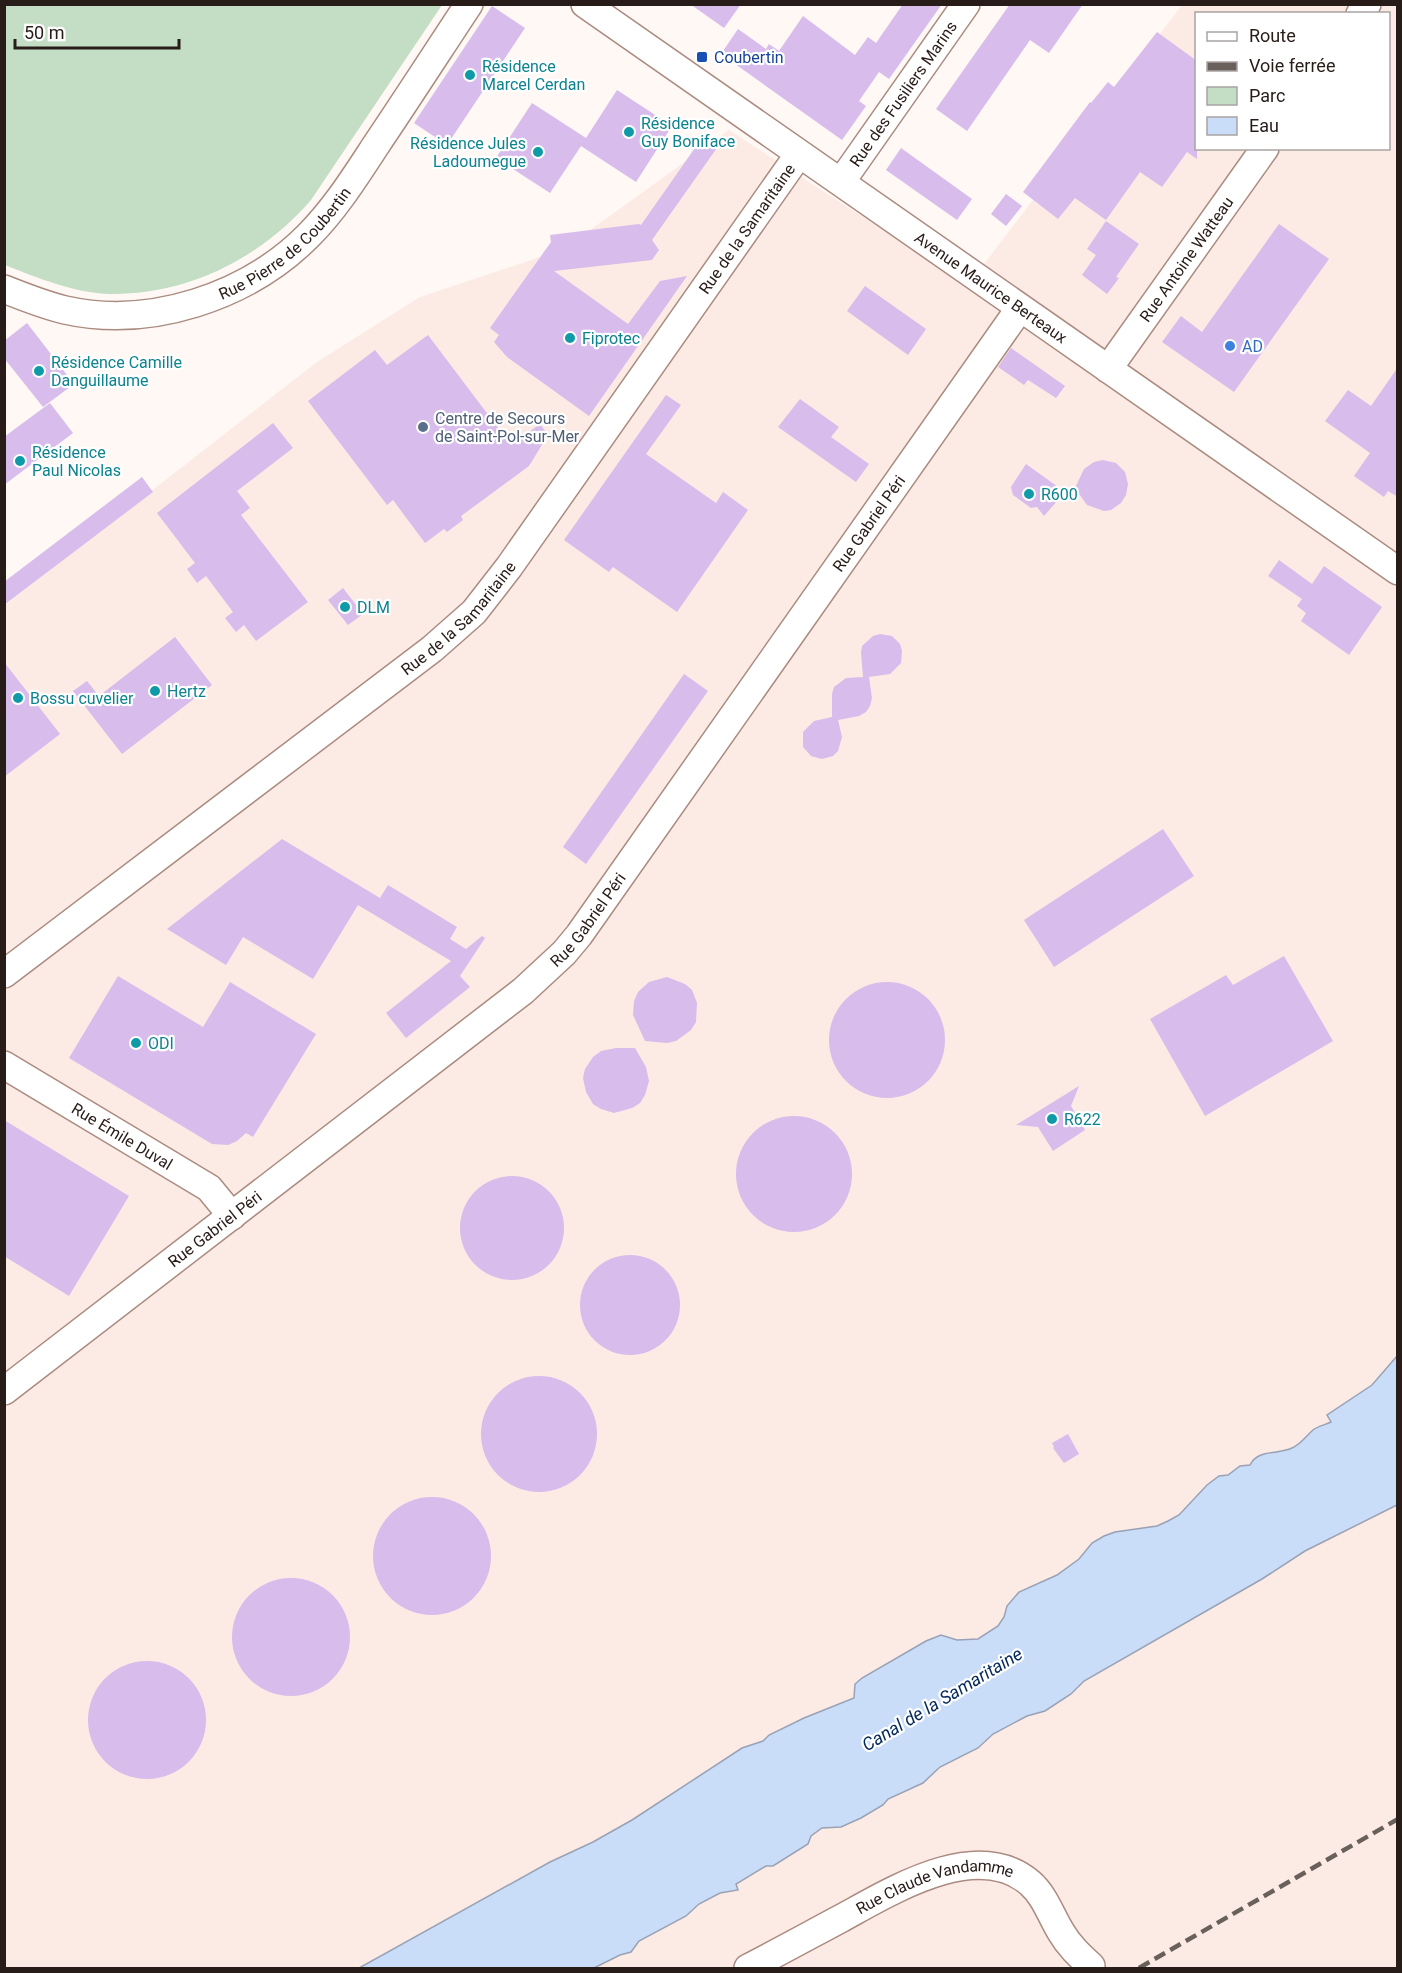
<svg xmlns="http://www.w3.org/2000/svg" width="1402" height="1973" viewBox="0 0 1402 1973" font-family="Roboto,sans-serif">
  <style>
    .built { fill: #fcebe5; fill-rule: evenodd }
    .green { fill: #c3dec4 }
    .water { fill: #c9dcf8; stroke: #99a2b5; stroke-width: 1.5 }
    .building { fill: #d7bcec }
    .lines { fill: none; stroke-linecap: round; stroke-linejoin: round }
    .minor-casing { stroke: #ab8b80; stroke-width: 30 }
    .minor { stroke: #fff; stroke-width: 27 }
    .rail { stroke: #695f5b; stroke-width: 4.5; stroke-dasharray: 12 6; stroke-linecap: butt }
    .transit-dot { fill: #1a4fb4; stroke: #fff; stroke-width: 2 }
    .culture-dot { fill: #0f9aa8; stroke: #fff; stroke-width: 2 }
    .shop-dot { fill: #3f7fe0; stroke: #fff; stroke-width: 2 }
    .service-dot { fill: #5c6f8a; stroke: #fff; stroke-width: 2 }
    .labels { text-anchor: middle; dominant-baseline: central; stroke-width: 4.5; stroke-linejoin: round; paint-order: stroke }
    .transit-label { font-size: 16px; fill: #164399; stroke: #fff; text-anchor: start }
    .culture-label { font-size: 16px; fill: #0d838f; stroke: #fff; text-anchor: start }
    .street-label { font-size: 16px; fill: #281c18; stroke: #fff }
    .shop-label { font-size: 16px; fill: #366cbe; stroke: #fff; text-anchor: start }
    .service-label { font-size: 16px; fill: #4e5e75; stroke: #fff; text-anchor: start }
    .water-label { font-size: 18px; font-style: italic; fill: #02285c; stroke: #fff }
  </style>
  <rect width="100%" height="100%" fill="#fff8f5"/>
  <path class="built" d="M 1182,5 L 1397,5 L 1397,1968 L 5,1968 L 5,605 L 317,362 L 420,297 L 564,249 L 729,130 L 968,285 ZM 1196,14 L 1388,14 L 1388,148 L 1196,148 Z"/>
  <path class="green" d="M 4,5 L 5,4 L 442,5 L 311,200 C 261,258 188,295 110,294 C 74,293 38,278 5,265 Z"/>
  <path class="water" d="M 1397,1356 L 1397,1505 L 1305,1551 L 1262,1579 L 1084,1681 L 1071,1694 L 1045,1711 L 1027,1716 L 993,1734 L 978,1748 L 940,1767 L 923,1783 L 888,1799 L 883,1805 L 861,1818 L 841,1827 L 822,1828 L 811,1836 L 808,1844 L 773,1866 L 766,1866 L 736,1884 L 738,1890 L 720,1893 L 699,1904 L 686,1916 L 639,1941 L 631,1952 L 620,1955 L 594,1968 L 359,1968 L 550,1862 L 593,1842 L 632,1820 L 742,1748 L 763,1741 L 769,1735 L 804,1718 L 854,1698 L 855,1684 L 862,1678 L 926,1641 L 941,1635 L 957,1640 L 978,1639 L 998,1626 L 1004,1617 L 1007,1606 L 1019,1592 L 1057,1575 L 1079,1559 L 1092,1543 L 1104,1536 L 1115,1532 L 1157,1526 L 1168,1521 L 1179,1515 L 1207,1485 L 1219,1476 L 1228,1475 L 1240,1466 L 1250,1465 C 1258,1449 1277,1455 1292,1448 C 1301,1444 1306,1436 1313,1430 C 1318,1426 1325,1425 1331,1422 L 1327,1415 L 1372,1385 Z"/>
  <g class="building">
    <path d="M 690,4 L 741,4 L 724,28 Z"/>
    <path d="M 903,4 L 942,4 L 889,79 L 879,72 L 859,101 L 866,106 L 842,140 L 721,54 L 738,29 L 766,49 L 769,44 L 779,51 L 803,16 L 855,55 L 868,37 L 876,43 Z"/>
    <path d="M 1010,4 L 1083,4 L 1049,53 L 1030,40 L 967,131 L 936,109 Z"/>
    <path d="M 492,6 L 525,28 L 447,145 L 414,123 Z"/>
    <path d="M 1157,32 L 1197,61 L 1197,159 L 1187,152 L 1162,187 L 1140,172 L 1106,220 L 1075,198 L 1058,219 L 1023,192 L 1090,102 L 1091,103 L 1108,82 L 1114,87 Z"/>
    <path d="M 617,90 L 672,126 L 636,182 L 581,146 L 550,193 L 496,158 L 532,103 L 586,138 Z"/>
    <path d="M 704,135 L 719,145 L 652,240 L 659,250 L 652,260 L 554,271 L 628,324 L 660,281 L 687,276 L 589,416 L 507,357 L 494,342 L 499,335 L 490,328 L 551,242 L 550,235 L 639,224 L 641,225 Z"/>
    <path d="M 901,148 L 972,199 L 957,220 L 886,170 Z"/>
    <path d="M 1006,194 L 1022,206 L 1006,226 L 991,214 Z"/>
    <path d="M 1106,221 L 1139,244 L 1116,277 L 1119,278 L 1107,294 L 1082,275 L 1096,255 L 1087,249 Z"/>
    <path d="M 1279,224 L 1329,259 L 1234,392 L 1162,342 L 1181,316 L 1202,332 Z"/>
    <path d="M 865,286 L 926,329 L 908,355 L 847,311 Z"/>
    <path d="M 27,323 L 74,384 L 43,407 L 4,358 L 4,341 Z"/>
    <path d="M 428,335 L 511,445 L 540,424 L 548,435 L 529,466 L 461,516 L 463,520 L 447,532 L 444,529 L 425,543 L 393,500 L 387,505 L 308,401 L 375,350 L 387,365 Z"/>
    <path d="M 1011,348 L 1065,386 L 1056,398 L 1028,380 L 1024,385 L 998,367 Z"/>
    <path d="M 1398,367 L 1398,497 L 1388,491 L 1384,497 L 1354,476 L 1370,453 L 1325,421 L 1348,390 L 1371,406 Z"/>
    <path d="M 666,395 L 681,405 L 646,454 L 716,503 L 723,492 L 748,510 L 677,612 L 613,567 L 609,572 L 564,540 Z"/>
    <path d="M 800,399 L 839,427 L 831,437 L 869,464 L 856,482 L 778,427 Z"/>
    <path d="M 50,403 L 73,433 L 4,485 L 4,437 Z"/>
    <path d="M 273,423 L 293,448 L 237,491 L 250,508 L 241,515 L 308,602 L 256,641 L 244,625 L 236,632 L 225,618 L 233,612 L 206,576 L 197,583 L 187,569 L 195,563 L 157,513 Z"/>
    <path d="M 1103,460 L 1116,463 L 1125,472 L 1128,484 L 1126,495 L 1121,503 L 1111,510 L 1104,511 L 1087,505 L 1075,488 L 1084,469 L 1094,462 Z"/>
    <path d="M 1026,464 L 1065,492 L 1044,516 L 1037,507 L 1031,508 L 1013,495 L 1011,487 Z"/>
    <path d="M 142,477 L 153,492 L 4,605 L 4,582 Z"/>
    <path d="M 1279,560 L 1312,584 L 1324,566 L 1382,607 L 1349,655 L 1301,621 L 1306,613 L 1297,606 L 1302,599 L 1268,576 Z"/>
    <path d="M 343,588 L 363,614 L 348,625 L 328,600 Z"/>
    <path d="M 880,634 L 892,636 L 900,644 L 902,651 L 901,663 L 890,674 L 869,677 L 872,698 L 870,706 L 866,712 L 859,716 L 838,720 L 842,737 L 838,751 L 833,756 L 822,759 L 811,756 L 803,747 L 803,732 L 814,721 L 832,717 L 832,694 L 834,687 L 846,678 L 863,677 L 861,653 L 862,646 L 873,636 Z"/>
    <path d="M 175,637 L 212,685 L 122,754 L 73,691 L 87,681 L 99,696 Z"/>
    <path d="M 4,662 L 60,734 L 4,777 Z"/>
    <path d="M 684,674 L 708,691 L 586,864 L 563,847 Z"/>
    <path d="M 1163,829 L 1194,876 L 1054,967 L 1024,920 Z"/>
    <path d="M 282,839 L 380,898 L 388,885 L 457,927 L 450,939 L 466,949 L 482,936 L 485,938 L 460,976 L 470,987 L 406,1038 L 386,1013 L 451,961 L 358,905 L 313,979 L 243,937 L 226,965 L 167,929 Z"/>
    <path d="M 1284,956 L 1333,1041 L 1205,1116 L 1150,1019 L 1226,975 L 1233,985 Z"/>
    <path d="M 118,976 L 203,1027 L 230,982 L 316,1034 L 253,1137 L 246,1133 L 237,1141 L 228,1145 L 212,1144 L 69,1058 Z"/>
    <path d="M 667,977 L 685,984 L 692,990 L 697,1003 L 696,1022 L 691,1030 L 676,1041 L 667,1043 L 645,1041 L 633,1015 L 634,1001 L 638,992 L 649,982 Z"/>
    <circle cx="887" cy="1040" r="58"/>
    <path d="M 616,1048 L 635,1048 L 646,1067 L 649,1081 L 645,1095 L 640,1103 L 632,1108 L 614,1113 L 601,1109 L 593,1104 L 586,1092 L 583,1078 L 585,1069 L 593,1057 L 601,1051 Z"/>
    <path d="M 1079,1086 L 1071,1106 L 1085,1130 L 1053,1151 L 1038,1127 L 1016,1125 Z"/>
    <circle cx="794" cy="1174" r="58"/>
    <path d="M 4,1120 L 129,1196 L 69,1296 L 4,1256 Z"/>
    <circle cx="512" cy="1228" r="52"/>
    <circle cx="630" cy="1305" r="50"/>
    <circle cx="539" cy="1434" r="58"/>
    <path d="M 1068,1434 L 1079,1454 L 1064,1463 L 1053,1448 L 1054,1447 L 1052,1443 Z"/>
    <circle cx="432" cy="1556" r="59"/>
    <circle cx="291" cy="1637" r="59"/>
    <circle cx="147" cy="1720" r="59"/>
  </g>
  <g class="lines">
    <g class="minor-casing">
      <g id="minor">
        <path id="s1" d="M 585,4 L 1398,571"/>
        <path d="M 1360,14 L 1367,4"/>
        <path id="s2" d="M 841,182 L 966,4"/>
        <path id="s3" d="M 4,289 C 24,297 44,305 65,310 C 150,329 247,297 308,236 C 335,209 355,177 376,145 C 407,99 438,51 469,4"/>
        <path id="s4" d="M 1108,369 L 1265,148"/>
        <path id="s5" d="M 4,974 L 432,649 L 474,612 L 509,567 L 799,154"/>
        <path id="s6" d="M 4,1065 L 209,1188 L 232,1216"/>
        <path id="s7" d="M 4,1391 L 523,991 L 564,953 L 579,935 L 1020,308"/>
        <path id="s8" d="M 748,1968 C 779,1952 810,1935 840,1919 C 890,1892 976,1837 1030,1883 C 1045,1896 1051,1916 1061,1932 C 1069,1946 1080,1956 1091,1966"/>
      </g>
    </g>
    <use href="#minor" class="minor"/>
    <path class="rail" d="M 1139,1968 L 1398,1819"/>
  </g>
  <rect class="transit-dot" x="696" y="51" width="12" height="12" rx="3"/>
  <g class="culture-dot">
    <circle cx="470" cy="75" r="6"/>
    <circle cx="629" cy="132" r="6"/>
    <circle cx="538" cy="152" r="6"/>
    <circle cx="570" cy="338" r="6"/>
    <circle cx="39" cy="371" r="6"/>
    <circle cx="20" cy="461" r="6"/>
    <circle cx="1029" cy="494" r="6"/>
    <circle cx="345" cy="607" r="6"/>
    <circle cx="155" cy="691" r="6"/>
    <circle cx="18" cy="698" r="6"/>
    <circle cx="136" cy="1043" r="6"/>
    <circle cx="1052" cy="1119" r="6"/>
  </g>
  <circle class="shop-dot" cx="1230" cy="346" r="6"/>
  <circle class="service-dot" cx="423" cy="427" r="6"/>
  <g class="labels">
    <g class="transit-label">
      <text x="714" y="57">Coubertin</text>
    </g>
    <g class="culture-label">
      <text x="482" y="66">Résidence<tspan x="482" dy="18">Marcel Cerdan</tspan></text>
      <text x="641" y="123">Résidence<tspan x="641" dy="18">Guy Boniface</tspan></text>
      <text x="526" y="143" text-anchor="end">Résidence Jules<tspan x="526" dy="18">Ladoumegue</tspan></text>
      <text x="582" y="338">Fiprotec</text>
      <text x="51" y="362">Résidence Camille<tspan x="51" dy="18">Danguillaume</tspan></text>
      <text x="32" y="452">Résidence<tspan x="32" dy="18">Paul Nicolas</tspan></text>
      <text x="1041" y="494">R600</text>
      <text x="357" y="607">DLM</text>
      <text x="167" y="691">Hertz</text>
      <text x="30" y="698">Bossu cuvelier</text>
      <text x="148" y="1043">ODI</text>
      <text x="1064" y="1119">R622</text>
    </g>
    <g class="street-label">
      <text stroke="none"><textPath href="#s2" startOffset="108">Rue des Fusiliers Marins</textPath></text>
      <text stroke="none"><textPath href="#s5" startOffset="1064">Rue de la Samaritaine</textPath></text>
      <text stroke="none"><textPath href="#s3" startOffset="306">Rue Pierre de Coubertin</textPath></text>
      <text stroke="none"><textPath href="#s4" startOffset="135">Rue Antoine Watteau</textPath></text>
      <text stroke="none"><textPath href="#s1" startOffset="495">Avenue Maurice Berteaux</textPath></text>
      <text stroke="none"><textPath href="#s7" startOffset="1238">Rue Gabriel Péri</textPath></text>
      <text stroke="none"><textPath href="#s5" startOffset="578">Rue de la Samaritaine</textPath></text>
      <text stroke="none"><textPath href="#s7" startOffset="752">Rue Gabriel Péri</textPath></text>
      <text stroke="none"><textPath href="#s6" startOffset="138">Rue Émile Duval</textPath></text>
      <text stroke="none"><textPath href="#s7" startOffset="266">Rue Gabriel Péri</textPath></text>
      <text stroke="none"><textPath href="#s8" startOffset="207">Rue Claude Vandamme</textPath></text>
    </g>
    <g class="shop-label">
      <text x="1242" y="346">AD</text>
    </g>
    <g class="service-label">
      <text x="435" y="418">Centre de Secours<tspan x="435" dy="18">de Saint-Pol-sur-Mer</tspan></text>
    </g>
    <g class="water-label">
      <text transform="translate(942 1699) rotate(-31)">Canal de la Samaritaine</text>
    </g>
  </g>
  <rect width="1402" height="1973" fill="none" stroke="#281c18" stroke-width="12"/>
  <rect x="1195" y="12" width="195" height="138" fill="#ffffff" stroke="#a9a4a3" stroke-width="1.5"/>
  <rect x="1207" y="32" width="30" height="9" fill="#ffffff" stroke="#a9a4a3" stroke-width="1.5"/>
  <text x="1249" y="42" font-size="18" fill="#281c18">Route</text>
  <rect x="1207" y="62" width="30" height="9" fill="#695f5b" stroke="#a9a4a3" stroke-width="1.5"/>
  <text x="1249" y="72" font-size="18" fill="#281c18">Voie ferrée</text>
  <rect x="1207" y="87" width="30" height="18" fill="#c3dec4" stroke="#a9a4a3" stroke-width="1.5"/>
  <text x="1249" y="102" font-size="18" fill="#281c18">Parc</text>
  <rect x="1207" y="117" width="30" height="18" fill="#c9dcf8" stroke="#a9a4a3" stroke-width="1.5"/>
  <text x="1249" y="132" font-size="18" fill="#281c18">Eau</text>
  <path d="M15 39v9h164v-9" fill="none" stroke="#281c18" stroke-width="3"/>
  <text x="24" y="39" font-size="18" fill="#281c18" stroke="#ffffff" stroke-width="4.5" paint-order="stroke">50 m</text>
</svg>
